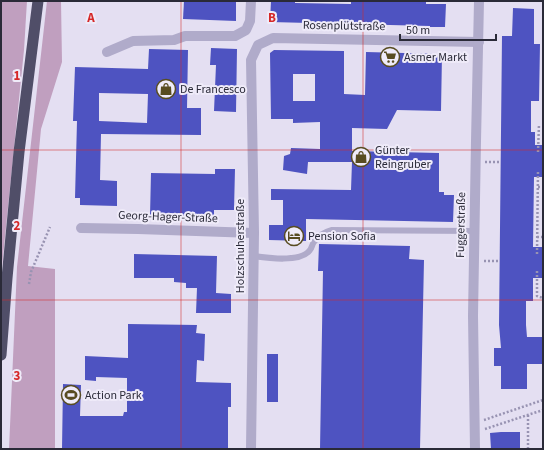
<svg xmlns="http://www.w3.org/2000/svg" width="544" height="450" viewBox="0 0 544 450" font-family="'Source Sans 3',sans-serif">
  <style>
    .green { fill: #c09fbf }
    .building { fill: #4e53c1; fill-rule: evenodd }
    .lines { fill: none; stroke-linecap: round; stroke-linejoin: round }
    .path { stroke: #9893b2; stroke-width: 2.5; stroke-dasharray: 2 2; stroke-linecap: butt }
    .service { stroke: #b0abca; stroke-width: 6 }
    .minor { stroke: #b0abca; stroke-width: 10 }
    .tertiary { stroke: #b0abca; stroke-width: 10 }
    .trunk { stroke: #504e68; stroke-width: 11 }
    .grid { fill: none; stroke: #d62828; stroke-width: 1; stroke-opacity: 0.55 }
    .labels { text-anchor: middle; dominant-baseline: central; stroke-width: 4; stroke-linejoin: round; paint-order: stroke }
    .street-label { font-size: 12px; fill: #2a2a38; stroke: #efebf9 }
    .poi-label { font-size: 12px; fill: #2a2a38; stroke: #efebf9; text-anchor: start }
    .grid-label { font-size: 13px; text-anchor: middle; font-weight: bold; fill: #d62828; stroke: #efebf9; stroke-width: 4; stroke-linejoin: round; paint-order: stroke }
  </style>
  <rect width="100%" height="100%" fill="#e4dff2"/>
  <g class="green">
    <path d="M 1,1 L 27,1 L 24,50 L 1,276 Z"/>
    <path d="M 47,1 L 61,1 L 62,62 L 41,129 L 28,266 L 55,269 L 55,449 L 9,449 L 17,267 Z"/>
  </g>
  <g class="building">
    <path d="M 184,1 L 236,1 L 236,21 L 183,19 Z"/>
    <path d="M 271,1 L 295,1 L 295,3 L 351,4 L 351,1 L 426,1 L 426,4 L 446,4 L 445,27 L 430,27 L 430,26 L 270,22 Z"/>
    <path d="M 513,8 L 534,9 L 534,44 L 540,44 L 539,101 L 531,101 L 531,132 L 535,132 L 535,145 L 543,145 L 543,177 L 534,177 L 533,247 L 543,247 L 543,278 L 533,278 L 533,301 L 526,301 L 526,325 L 527,337 L 543,337 L 543,364 L 527,364 L 527,389 L 501,389 L 501,366 L 494,366 L 494,348 L 501,348 L 499,325 L 502,36 L 512,36 Z"/>
    <path d="M 211,48 L 237,49 L 236,112 L 214,111 L 216,65 L 210,65 Z"/>
    <path d="M 149,49 L 188,50 L 187,108 L 201,108 L 201,135 L 101,134 L 100,180 L 117,181 L 117,206 L 80,205 L 80,198 L 75,198 L 77,121 L 73,121 L 75,67 L 148,69 ZM 99,93 L 148,94 L 147,123 L 99,121 Z"/>
    <path d="M 274,50 L 344,51 L 344,94 L 365,95 L 366,52 L 442,54 L 441,111 L 397,110 L 387,129 L 352,128 L 352,151 L 439,153 L 439,192 L 444,192 L 444,195 L 454,195 L 453,222 L 306,219 L 306,241 L 269,240 L 269,225 L 283,225 L 283,200 L 271,200 L 271,189 L 351,190 L 352,162 L 308,162 L 307,174 L 283,170 L 284,156 L 290,154 L 291,148 L 320,149 L 320,122 L 293,123 L 293,119 L 271,119 L 270,53 ZM 293,74 L 315,74 L 315,101 L 293,101 Z"/>
    <path d="M 215,169 L 235,169 L 234,210 L 214,210 L 214,216 L 150,216 L 151,173 L 215,174 Z"/>
    <path d="M 319,244 L 410,246 L 409,259 L 424,260 L 420,449 L 320,449 L 323,271 L 318,271 Z"/>
    <path d="M 134,254 L 217,256 L 216,293 L 231,294 L 231,313 L 196,313 L 197,288 L 186,288 L 186,283 L 174,282 L 174,278 L 134,278 Z"/>
    <path d="M 128,324 L 197,325 L 196,333 L 205,334 L 204,361 L 197,360 L 196,382 L 231,383 L 231,407 L 228,407 L 228,449 L 62,449 L 63,384 L 81,385 L 80,416 L 123,416 L 124,412 L 127,412 L 127,378 L 96,377 L 96,381 L 85,380 L 85,356 L 128,358 Z"/>
    <rect x="267" y="354" width="11" height="48"/>
    <path d="M 501,432 L 520,432 L 520,449 L 491,449 L 490,433 Z"/>
  </g>
  <g class="lines">
    <g class="path">
      <path d="M 538,152 L 539,124"/>
      <path d="M 485,162 L 501,162"/>
      <path d="M 538,187 L 543,187"/>
      <path d="M 537,237 L 543,237"/>
      <path d="M 537,254 L 538,170"/>
      <path d="M 484,261 L 500,261"/>
      <path d="M 537,271 L 537,296 L 543,298"/>
      <path d="M 29,284 L 31,272 L 50,227"/>
      <path d="M 528,415 L 528,449"/>
      <path d="M 484,420 L 543,400"/>
      <path d="M 485,429 L 543,410"/>
    </g>
    <path class="service" d="M 253,256 C 267,258 301,263 310,250 C 312,248 312,244 314,242 C 318,235 325,232 332,230 L 474,231"/>
    <g class="minor">
      <path d="M 107,52 L 133,41 L 174,40 L 185,36 L 235,36 L 246,30 L 250,21 L 251,1"/>
      <path d="M 81,228 L 138,229 L 254,233"/>
      <path d="M 251,449 L 254,233 L 251,60 L 258,45 L 273,38 L 479,42"/>
    </g>
    <path class="tertiary" d="M 475,449 L 473,316 L 476,141 L 479,1"/>
    <path class="trunk" d="M 1,355 L 7,278 L 19,152 L 38,1"/>
  </g>
  <path class="grid" d="M 181,1 L 181,449M 363,1 L 363,449M 1,150 L 543,150M 1,300 L 543,300"/>
  <defs>
    <g id="supermarket-ring" transform="scale(1)"><circle r="9.5" fill="#efebf9" stroke="#584c21" stroke-width="1.5"/><path d="M-6-5.5h2.5l.6 2H6L4.5 2H-2.5L-4.4-4H-6ZM-1.5 3.2a1.3 1.3 0 1 0 .1 0ZM3 3.2a1.3 1.3 0 1 0 .1 0Z" fill="#584c21"/></g>
    <g id="shop-ring" transform="scale(1)"><circle r="9.5" fill="#efebf9" stroke="#584c21" stroke-width="1.5"/><path d="M-5-2.5h2.3a2.7 3.5 0 0 1 5.4 0H5L5.5 6h-11ZM-1.5-2.5h3a1.5 2.3 0 0 0-3 0Z" fill="#584c21"/></g>
    <g id="hotel-ring" transform="scale(1)"><circle r="9.5" fill="#efebf9" stroke="#584c21" stroke-width="1.5"/><path d="M-6-4.5h1.5V1H6V5H4.5V3h-9V5H-6ZM-4 0a1.8 1.8 0 1 1 3.6 0ZM.5 0V-2.5h3Q6-2.5 6 0Z" fill="#584c21"/></g>
    <g id="stadium-ring" transform="scale(1)"><circle r="9.5" fill="#efebf9" stroke="#584c21" stroke-width="1.5"/><path d="M0-5a6.5 5 0 1 0 0 10a6.5 5 0 1 0 0-10ZM-3.5-1.8h7v3.6h-7Z" fill="#584c21"/></g>
  </defs>
  <g fill-rule="evenodd">
    <use href="#supermarket-ring" x="390" y="57"/>
    <use href="#shop-ring" x="166" y="89"/>
    <use href="#shop-ring" x="361" y="157"/>
    <use href="#hotel-ring" x="294" y="236"/>
    <use href="#stadium-ring" x="71" y="395"/>
  </g>
  <g class="labels">
    <g class="street-label">
      <text transform="translate(344 26) rotate(1)">Rosenplütstraße</text>
      <text transform="translate(168 217) rotate(2)">Georg-Hager-Straße</text>
      <text transform="translate(461 225) rotate(-89)">Fuggerstraße</text>
      <text transform="translate(240 246) rotate(-90)">Holzschuherstraße</text>
    </g>
    <g class="poi-label">
      <text x="404" y="57">Asmer Markt</text>
      <text x="180" y="89">De Francesco</text>
      <text x="375" y="150">Günter<tspan x="375" dy="14">Reingruber</tspan></text>
      <text x="308" y="236">Pension Sofia</text>
      <text x="85" y="395">Action Park</text>
    </g>
  </g>
  <g class="grid-label">
    <text x="91" y="22">A</text>
    <text x="272" y="22">B</text>
    <text x="17" y="80">1</text>
    <text x="17" y="230">2</text>
    <text x="17" y="380">3</text>
  </g>
  <rect width="544" height="450" fill="none" stroke="#2a2a38" stroke-width="4"/>
  <path d="M400 34v6h96v-6" fill="none" stroke="#2a2a38" stroke-width="2"/>
  <text x="406" y="34" font-size="12" fill="#2a2a38" stroke="#efebf9" stroke-width="3" paint-order="stroke">50 m</text>
</svg>
